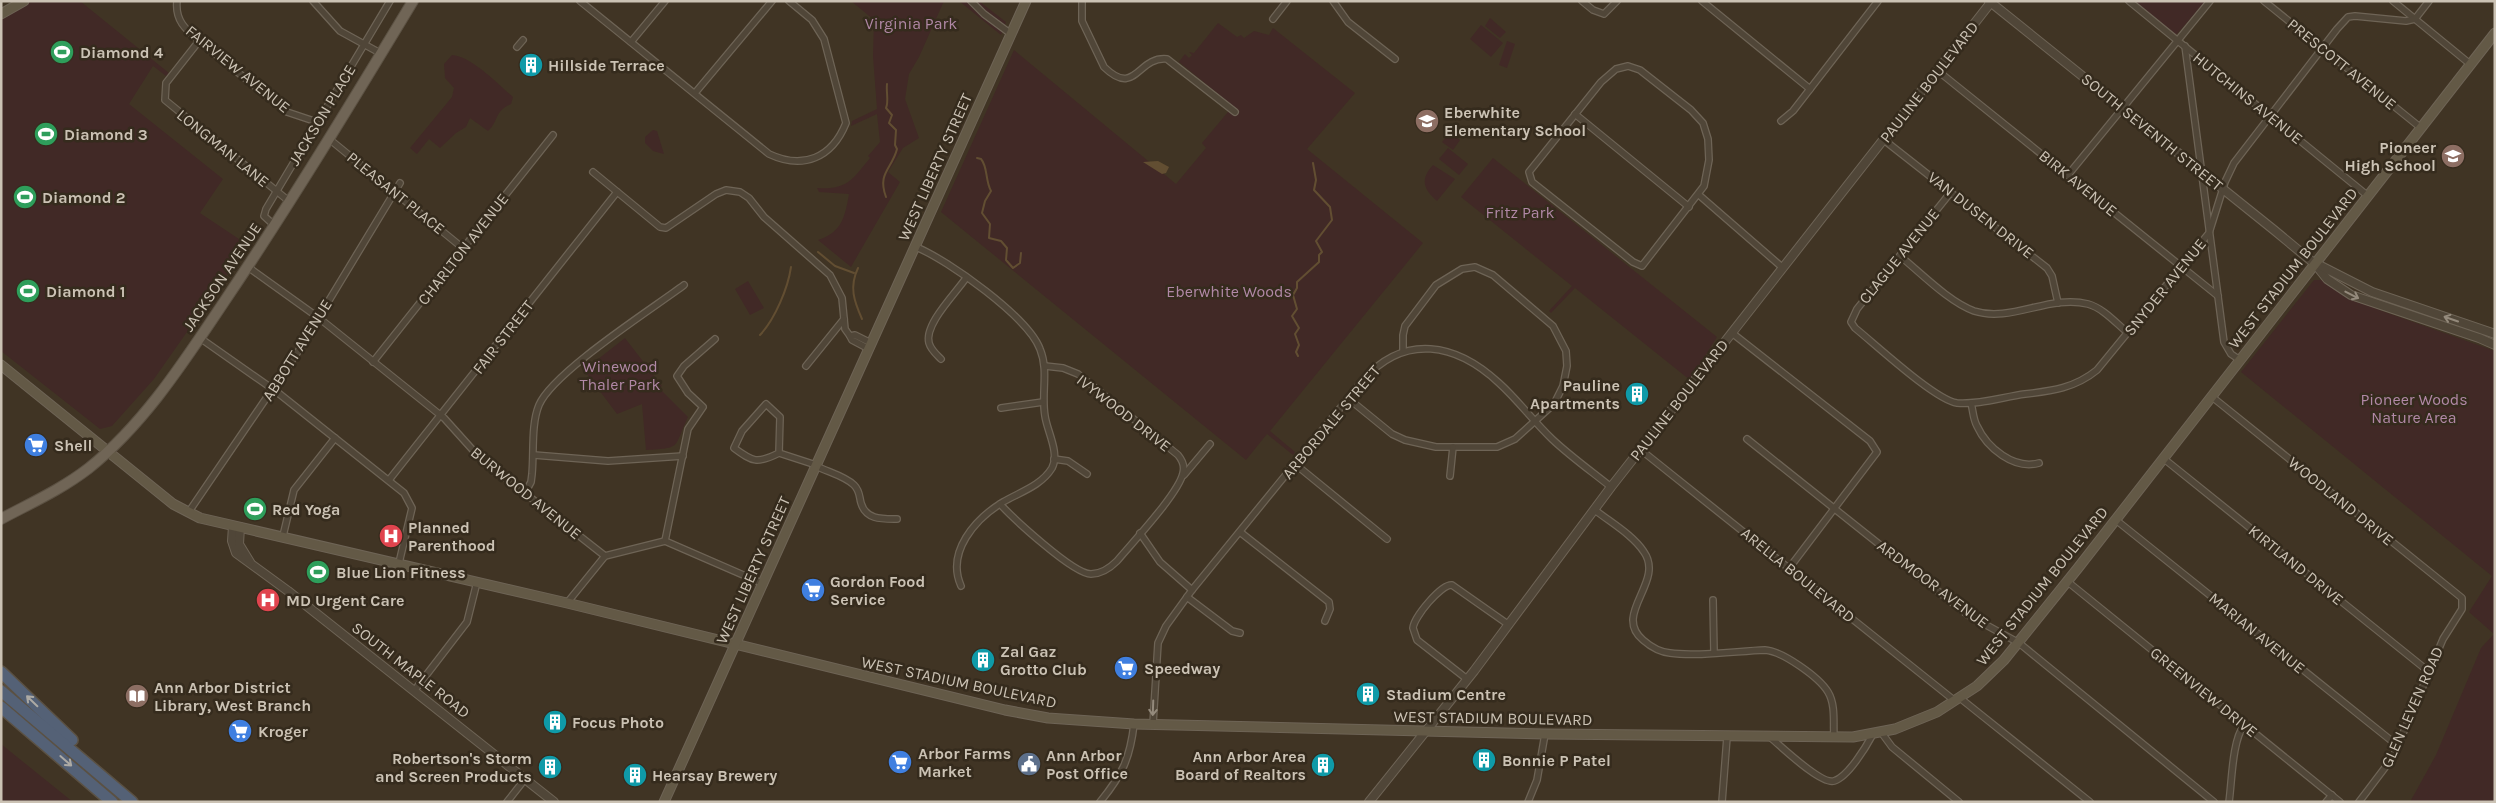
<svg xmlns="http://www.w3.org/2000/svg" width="2496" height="803" viewBox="0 0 2496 803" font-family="Karla,sans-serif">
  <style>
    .green { fill: #412926 }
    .water { fill: #624e32 }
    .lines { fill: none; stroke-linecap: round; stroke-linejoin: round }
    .stream { stroke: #624e32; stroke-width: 2 }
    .minor-casing { stroke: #6e6456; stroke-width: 8 }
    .tertiary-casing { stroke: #6e6456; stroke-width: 10 }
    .secondary-casing { stroke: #6e6456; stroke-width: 11 }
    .primary-casing { stroke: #5c5244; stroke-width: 12 }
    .motorway-casing { stroke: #5b5143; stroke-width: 14 }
    .minor { stroke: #504638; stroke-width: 5.5 }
    .tertiary { stroke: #504638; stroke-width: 8 }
    .secondary { stroke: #635946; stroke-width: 9 }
    .primary { stroke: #706556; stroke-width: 10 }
    .motorway { stroke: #546176; stroke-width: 11 }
    .oneway { stroke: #948a7c }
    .oneway2 { stroke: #adaaa4 }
    .labels { text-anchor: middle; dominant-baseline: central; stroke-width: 5; stroke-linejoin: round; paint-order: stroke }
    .park-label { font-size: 16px; fill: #b188a6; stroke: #352b1d }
    .poi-label { font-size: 16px; font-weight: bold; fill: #cbc2b4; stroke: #352b1d; text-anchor: start }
    .street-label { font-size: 16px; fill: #cbc2b4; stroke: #352b1d }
  </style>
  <rect width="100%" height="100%" fill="#403424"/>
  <g class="green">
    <path d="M 32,1 L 80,1 L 169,73 L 166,76 L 153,66 L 129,104 L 223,179 L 200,213 L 248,245 L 154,379 L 112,426 L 100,429 L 1,351 L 1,19 Z"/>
    <path d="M 851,1 L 944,1 L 919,57 L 909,74 L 905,99 L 919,138 L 903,148 L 888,172 L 900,182 L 851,267 L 818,240 C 842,232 845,217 849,194 L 819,192 L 817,188 C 847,190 852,180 870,158 L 868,156 L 880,142 L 877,114 L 851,126 L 852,121 L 877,109 L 873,56 L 874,20 Z"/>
    <path d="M 959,1 L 979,1 L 1006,22 L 1001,35 Z"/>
    <path d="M 2134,1 L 2206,1 L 2176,35 Z"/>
    <path d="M 1490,18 L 1506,32 L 1500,38 L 1485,26 Z"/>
    <path d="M 1218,23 L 1237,37 L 1241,35 L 1244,38 L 1254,31 L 1269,35 L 1273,28 L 1355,93 L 1307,149 L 1423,243 L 1270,431 L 1295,452 L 1293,455 L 1267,434 L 1246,460 L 941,212 L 1014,50 L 1176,184 L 1206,148 L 1202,143 L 1233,106 L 1179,62 L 1185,54 L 1189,58 L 1192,55 L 1189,52 L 1194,53 Z"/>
    <path d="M 1481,25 L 1503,43 L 1491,57 L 1470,39 Z"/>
    <path d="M 1507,41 L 1515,44 L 1507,68 L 1499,65 Z"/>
    <path d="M 452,55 C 471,56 498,84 513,97 L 511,104 C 494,111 499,121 488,131 L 470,118 L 466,127 L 456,133 L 440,148 L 429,139 L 417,154 L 410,148 L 452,97 L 454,88 L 445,78 L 444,64 Z"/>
    <path d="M 653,130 L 657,131 L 664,154 L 653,151 L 645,143 L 645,137 Z"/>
    <path d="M 1450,133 L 1460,140 L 1453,150 L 1442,142 Z"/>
    <path d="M 1448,148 L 1468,164 L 1459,175 L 1439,159 Z"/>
    <path d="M 1493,158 L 1717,337 L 1690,380 L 1575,288 L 1551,313 L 1549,311 L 1572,286 L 1461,197 Z"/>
    <path d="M 1433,165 L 1455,179 L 1437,201 C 1423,189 1420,179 1433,165 Z"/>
    <path d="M 2314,280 L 2322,280 L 2342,294 L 2382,311 L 2495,351 L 2495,802 L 2410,802 L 2436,755 L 2481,648 L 2494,634 L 2469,612 L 2492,576 L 2241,372 Z"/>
    <path d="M 748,281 L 764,308 L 750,315 L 735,289 Z"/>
    <path d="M 625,338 L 662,386 L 659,388 L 688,417 C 673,448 683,448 646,450 L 642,404 L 617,414 L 584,370 Z"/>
    <path d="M 1,744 L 73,802 L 1,802 Z"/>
  </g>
  <path class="water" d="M 1158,161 L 1169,167 L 1166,173 L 1162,174 L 1143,162 Z"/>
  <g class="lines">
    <g class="stream">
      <path d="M 977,158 L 981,159 C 988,167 985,180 991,191 L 985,201 L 982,213 L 990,224 L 989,238 L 1001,241 L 1007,248 L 1006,260 L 1013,268 L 1020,263 L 1021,253"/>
      <path d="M 886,197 C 877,173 892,169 897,149 L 895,145 L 896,130 L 889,123 L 892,115 L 886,108 C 889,102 886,92 887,84"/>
      <path d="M 818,252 L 835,266 L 854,273"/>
      <path d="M 858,268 C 849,287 854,301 862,319"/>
      <path d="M 760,335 C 775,319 788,288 791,267"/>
      <path d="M 1298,356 L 1296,352 L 1299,345 L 1295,334 L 1299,328 L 1292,316 L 1297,309 L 1293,295 L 1297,288 L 1297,282 L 1319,262 L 1319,255 L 1322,252 L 1316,241 L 1332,220 L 1330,207 L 1314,190 L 1316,180 L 1313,163"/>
    </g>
    <g class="minor-casing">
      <g id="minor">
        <path d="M 177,1 C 175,20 185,29 199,41 L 287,112 L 317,122"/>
        <path d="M 313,1 L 340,31 L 380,53"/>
        <path d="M 580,1 L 769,154 C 803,170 832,158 846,123 L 824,39 L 812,20 L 789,1"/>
        <path d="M 971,1 L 984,14 L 1011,34"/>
        <path d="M 1082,1 L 1082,21 L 1104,67 C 1136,98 1137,56 1167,59 L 1235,112"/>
        <path d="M 1333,1 L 1348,22 L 1395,59"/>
        <path d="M 1582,1 L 1593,10 L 1604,14 L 1617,1"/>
        <path d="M 1702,1 L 1810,89"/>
        <path d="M 2129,1 L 2368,196"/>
        <path d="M 2264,1 L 2421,128"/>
        <path d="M 2393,1 L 2470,64"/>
        <path d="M 1273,19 L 1287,1"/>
        <path d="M 199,41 L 166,83 L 165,100 L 290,202"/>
        <path d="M 631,42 L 665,1"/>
        <path d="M 2185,46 L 2224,342 L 2231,354 L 2240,360"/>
        <path d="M 517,47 L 523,40"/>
        <path d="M 1628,66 L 1640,70 L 1691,110 L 1703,123 L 1708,139 L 1709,160 L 1704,186 L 1642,266 L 1633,262 L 1532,182 L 1529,172 L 1601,82 L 1616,69 Z"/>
        <path d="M 1938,71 L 2218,296"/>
        <path d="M 695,93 L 772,1"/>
        <path d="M 1575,114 L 1689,207"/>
        <path d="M 1781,121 L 1793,111 L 1878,1"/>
        <path d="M 328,138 L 464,249"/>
        <path d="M 1884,140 L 2047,268 L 2052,276 L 2058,303"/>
        <path d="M 593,172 L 660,227 L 666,228 L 716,194 L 726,190 L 740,192 L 749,198 L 764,217 L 830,275 L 842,298 L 845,329 L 850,336"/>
        <path d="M 2068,175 L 2210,1"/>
        <path d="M 1951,192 L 1857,309 L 1851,322 L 1855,328 C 1875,344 1935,400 1957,403 C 1978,405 2003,397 2025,394 C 2052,391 2075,388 2097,370 L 2209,233 L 2225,182 L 2234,163 L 2337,29 L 2348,17 L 2355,16 L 2406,21 L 2415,19 L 2429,1"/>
        <path d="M 1699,195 L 1783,268"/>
        <path d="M 275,226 L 264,216 L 266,209 L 390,1"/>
        <path d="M 916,247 C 948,260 1028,317 1040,349 C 1049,371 1041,393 1045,416 C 1047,431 1060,453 1052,468 C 1041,486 1020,492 1003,502 C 975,519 946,552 961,586"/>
        <path d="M 1900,256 C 1921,273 1949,302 1974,311 C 2011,323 2050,294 2088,304 C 2103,308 2116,323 2128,333"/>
        <path d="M 248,267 L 319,318 L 444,418 L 480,458 L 605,556 L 665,541 L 764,584"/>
        <path d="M 1732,333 L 1870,441 L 1877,452 L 1790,567"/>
        <path d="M 200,338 L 277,392 L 404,493 L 412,508 L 399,563"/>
        <path d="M 869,349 L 852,340 L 850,336 L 855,335 L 871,343"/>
        <path d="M 941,359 C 936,354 931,350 929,343 C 924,324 956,293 966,278"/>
        <path d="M 373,362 L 553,135"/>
        <path d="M 806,366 L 844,319"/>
        <path d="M 2211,396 L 2462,598 L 2462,609 L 2443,639 L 2393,757 L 2359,802"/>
        <path d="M 1349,399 L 1392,434 L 1405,440 L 1436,447 L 1497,447 L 1515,439 L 1554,404 L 1563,386 L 1567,366 L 1566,351 L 1553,326 L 1493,275 L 1475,267 L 1462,269 L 1436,285 L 1405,326 L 1403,335 L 1403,350"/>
        <path d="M 1971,403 C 1973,410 1973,419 1977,426 C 1987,448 2014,470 2039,463"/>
        <path d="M 1001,408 L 1043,402"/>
        <path d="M 1747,439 L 1968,615 L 2019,643 L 2214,802"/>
        <path d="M 1641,450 L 1955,701"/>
        <path d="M 779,453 L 780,417 L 766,404 L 742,431 L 734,448 C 753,462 757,464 779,453 L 816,465"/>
        <path d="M 534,455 L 608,461 L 683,456"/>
        <path d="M 2163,458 L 2428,671"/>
        <path d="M 1054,459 L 1068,461 L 1087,474"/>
        <path d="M 1295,464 L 1387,539"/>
        <path d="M 816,466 C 828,472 845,476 854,485 C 860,491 859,496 861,503 C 866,520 882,519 897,519"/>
        <path d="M 1184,475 L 1210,444"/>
        <path d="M 1450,476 L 1453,447"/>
        <path d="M 389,480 L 617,192"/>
        <path d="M 525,493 L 531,482 L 532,474 C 534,452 531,424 539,405 C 553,372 652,309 684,285"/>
        <path d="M 1000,504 C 1013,518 1073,574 1091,574 C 1102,574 1110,568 1117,561 C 1132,543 1179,493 1183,473 C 1185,466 1183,461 1178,455 L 1078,374 L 1063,368 L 1045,366"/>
        <path d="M 1595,510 C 1610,522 1633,535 1644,552 C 1665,582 1612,614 1643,640 C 1651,647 1659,652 1670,653 C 1696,657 1738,651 1765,650 C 1782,651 1819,677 1828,692 C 1836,705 1833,724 1834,738"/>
        <path d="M 188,513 L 299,350 L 400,183"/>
        <path d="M 2116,520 L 2398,746"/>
        <path d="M 1240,532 L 1329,602 L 1330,609 L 1325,621"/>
        <path d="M 1140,533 L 1160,562 L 1192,590"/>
        <path d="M 283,536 L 294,490 L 335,438"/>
        <path d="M 665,541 L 688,429 L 703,407 L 688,393 L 677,376 L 684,366 L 715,339"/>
        <path d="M 2068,582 L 2340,802"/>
        <path d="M 1187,597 L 1232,631 L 1240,633"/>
        <path d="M 1713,600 L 1714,652"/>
        <path d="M 567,603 L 605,556"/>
        <path d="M 1467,679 L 1417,640 L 1413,628 C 1414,617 1441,584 1452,585 L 1509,625"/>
        <path d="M 414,691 L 467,622 L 477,582"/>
        <path d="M 1960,698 L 2090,802"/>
        <path d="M 1153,724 L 1158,643 L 1166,626 L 1192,590 L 1363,380 C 1405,333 1456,343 1499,383 C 1518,400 1533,421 1552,439 C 1570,456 1591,471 1611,487"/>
        <path d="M 1881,732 L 1892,747 L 1959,802"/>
        <path d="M 1771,738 C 1782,747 1821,785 1834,781 C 1848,777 1866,747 1873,734"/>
        <path d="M 507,802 L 525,779"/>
        <path d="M 1100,802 C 1122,775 1130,759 1134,724"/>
        <path d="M 1528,802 L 1537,780 L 1545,734"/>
        <path d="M 1722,802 L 1727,737"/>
        <path d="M 2229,802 C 2232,781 2232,741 2244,725"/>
        <path d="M 2326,802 L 2332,795"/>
      </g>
    </g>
    <g class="tertiary-casing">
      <g id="tertiary">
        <path d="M 1989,1 L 2274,230 L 2315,264 L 2327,279 L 2351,295 L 2479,338 L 2495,345"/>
        <path d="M 2317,264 L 2372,292 L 2495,334"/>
        <path d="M 233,526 L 232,541 L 236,553 L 288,591 L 554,802"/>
        <path d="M 240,527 L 239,544 L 250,562"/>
        <path d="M 1369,802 L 1474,671 L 1611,487 L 1992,1"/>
      </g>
    </g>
    <g class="secondary-casing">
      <g id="secondary">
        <path d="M 1,14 L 24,1"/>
        <path d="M 1,365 L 173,504 L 200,518 L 567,603 L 1005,710 L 1048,718 L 1134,724 L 1545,734 L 1853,737 L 1895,729 L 1937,712 L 1977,686 L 2004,660 L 2078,568 L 2495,33"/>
        <path d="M 664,802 L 1026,1"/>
      </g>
    </g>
    <g class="primary-casing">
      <path id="primary" d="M 1,519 C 31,503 62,489 89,468 C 145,423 185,360 224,302 C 290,204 352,102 413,1"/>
    </g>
    <g class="motorway-casing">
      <g id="motorway">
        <path d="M 1,672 L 72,740"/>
        <path d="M 1,691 L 132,802"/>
        <path d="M 1,707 L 112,802"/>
      </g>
    </g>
    <use href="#minor" class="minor"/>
    <use href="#tertiary" class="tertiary"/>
    <use href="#secondary" class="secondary"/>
    <use href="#primary" class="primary"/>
    <use href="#motorway" class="motorway"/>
  </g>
  <defs><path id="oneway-shaft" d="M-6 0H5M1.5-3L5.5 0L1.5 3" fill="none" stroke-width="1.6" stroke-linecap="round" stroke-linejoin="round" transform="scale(1.25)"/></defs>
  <g class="oneway">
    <use href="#oneway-shaft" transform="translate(2352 295) rotate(27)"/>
    <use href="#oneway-shaft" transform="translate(2451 319) rotate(-161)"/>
    <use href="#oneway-shaft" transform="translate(1153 708) rotate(92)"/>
  </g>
  <g class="oneway2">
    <use href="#oneway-shaft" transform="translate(32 701) rotate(-136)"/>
    <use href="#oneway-shaft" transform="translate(66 761) rotate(41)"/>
  </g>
  <defs>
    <g id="stadium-disc" transform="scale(1.25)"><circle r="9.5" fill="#2e9e5b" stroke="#352b1d"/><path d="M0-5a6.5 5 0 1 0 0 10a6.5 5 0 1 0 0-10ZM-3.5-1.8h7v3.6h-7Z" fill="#fff"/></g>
    <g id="building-disc" transform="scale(1.25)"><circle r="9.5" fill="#0f9aa8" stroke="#352b1d"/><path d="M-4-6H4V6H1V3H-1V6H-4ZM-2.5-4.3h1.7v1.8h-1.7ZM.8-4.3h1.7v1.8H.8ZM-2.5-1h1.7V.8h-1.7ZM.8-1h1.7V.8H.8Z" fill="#fff"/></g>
    <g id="school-disc" transform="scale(1.25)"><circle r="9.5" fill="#8d6e63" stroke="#352b1d"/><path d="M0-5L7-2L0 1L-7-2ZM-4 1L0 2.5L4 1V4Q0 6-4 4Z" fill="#fff"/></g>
    <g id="supermarket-disc" transform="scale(1.25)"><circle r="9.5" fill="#3f7fe0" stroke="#352b1d"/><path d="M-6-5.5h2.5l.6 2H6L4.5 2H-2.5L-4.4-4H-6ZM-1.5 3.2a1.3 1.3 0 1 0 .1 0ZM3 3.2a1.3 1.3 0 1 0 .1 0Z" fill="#fff"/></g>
    <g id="hospital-disc" transform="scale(1.25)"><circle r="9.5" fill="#e0444e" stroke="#352b1d"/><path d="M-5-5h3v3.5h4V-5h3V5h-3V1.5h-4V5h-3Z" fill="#fff"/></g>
    <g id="library-disc" transform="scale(1.25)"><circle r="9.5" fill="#8d6e63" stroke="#352b1d"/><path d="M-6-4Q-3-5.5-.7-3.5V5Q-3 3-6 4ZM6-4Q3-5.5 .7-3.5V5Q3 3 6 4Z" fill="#fff"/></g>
    <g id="civic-disc" transform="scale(1.25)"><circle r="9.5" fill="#5c6f8a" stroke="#352b1d"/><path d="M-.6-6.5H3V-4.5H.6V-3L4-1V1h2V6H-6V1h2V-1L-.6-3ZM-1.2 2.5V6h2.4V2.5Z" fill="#fff"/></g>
  </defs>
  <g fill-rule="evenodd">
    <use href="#stadium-disc" x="62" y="52"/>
    <use href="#building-disc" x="531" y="65"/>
    <use href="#school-disc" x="1427" y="121"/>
    <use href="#stadium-disc" x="46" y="134"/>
    <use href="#school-disc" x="2453" y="156"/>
    <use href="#stadium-disc" x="25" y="197"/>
    <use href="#stadium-disc" x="28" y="291"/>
    <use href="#building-disc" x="1637" y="394"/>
    <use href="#supermarket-disc" x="36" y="445"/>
    <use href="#stadium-disc" x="255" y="509"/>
    <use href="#hospital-disc" x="391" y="536"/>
    <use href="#stadium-disc" x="318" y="572"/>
    <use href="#supermarket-disc" x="813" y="590"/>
    <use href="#hospital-disc" x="268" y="600"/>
    <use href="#building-disc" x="983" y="660"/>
    <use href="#supermarket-disc" x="1126" y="668"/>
    <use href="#building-disc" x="1368" y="694"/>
    <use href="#library-disc" x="137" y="696"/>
    <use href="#building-disc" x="555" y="722"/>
    <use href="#supermarket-disc" x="240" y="731"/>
    <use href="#building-disc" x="1484" y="760"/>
    <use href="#supermarket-disc" x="900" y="762"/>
    <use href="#civic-disc" x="1029" y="764"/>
    <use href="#building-disc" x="1323" y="765"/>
    <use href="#building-disc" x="550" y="767"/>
    <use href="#building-disc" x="635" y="775"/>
  </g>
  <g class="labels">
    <g class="park-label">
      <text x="911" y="23">Virginia Park</text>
      <text x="1520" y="212">Fritz Park</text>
      <text x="1229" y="291">Eberwhite Woods</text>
      <text x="620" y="366">Winewood<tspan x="620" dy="18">Thaler Park</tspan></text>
      <text x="2414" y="399">Pioneer Woods<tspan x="2414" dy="18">Nature Area</tspan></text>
    </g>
    <g class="poi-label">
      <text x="80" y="52">Diamond 4</text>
      <text x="548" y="65">Hillside Terrace</text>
      <text x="1444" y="112">Eberwhite<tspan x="1444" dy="18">Elementary School</tspan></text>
      <text x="64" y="134">Diamond 3</text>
      <text x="2436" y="147" text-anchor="end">Pioneer<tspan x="2436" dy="18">High School</tspan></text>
      <text x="42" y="197">Diamond 2</text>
      <text x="46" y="291">Diamond 1</text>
      <text x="1620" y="385" text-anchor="end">Pauline<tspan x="1620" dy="18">Apartments</tspan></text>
      <text x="54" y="445">Shell</text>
      <text x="272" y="509">Red Yoga</text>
      <text x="408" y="527">Planned<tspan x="408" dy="18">Parenthood</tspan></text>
      <text x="336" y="572">Blue Lion Fitness</text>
      <text x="830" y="581">Gordon Food<tspan x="830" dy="18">Service</tspan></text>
      <text x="286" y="600">MD Urgent Care</text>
      <text x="1000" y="651">Zal Gaz<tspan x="1000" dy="18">Grotto Club</tspan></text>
      <text x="1144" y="668">Speedway</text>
      <text x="154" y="687">Ann Arbor District<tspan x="154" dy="18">Library, West Branch</tspan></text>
      <text x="1386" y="694">Stadium Centre</text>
      <text x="572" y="722">Focus Photo</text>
      <text x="258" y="731">Kroger</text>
      <text x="918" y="753">Arbor Farms<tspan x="918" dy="18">Market</tspan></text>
      <text x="1046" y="755">Ann Arbor<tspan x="1046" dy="18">Post Office</tspan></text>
      <text x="1306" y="756" text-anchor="end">Ann Arbor Area<tspan x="1306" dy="18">Board of Realtors</tspan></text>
      <text x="532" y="758" text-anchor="end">Robertson's Storm<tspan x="532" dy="18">and Screen Products</tspan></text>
      <text x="1502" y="760">Bonnie P Patel</text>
      <text x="652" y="775">Hearsay Brewery</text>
    </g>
    <g class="street-label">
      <text transform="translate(2342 64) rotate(39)">PRESCOTT AVENUE</text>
      <text transform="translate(238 69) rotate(39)">FAIRVIEW AVENUE</text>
      <text transform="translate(1929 82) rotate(-52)">PAULINE BOULEVARD</text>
      <text transform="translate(2248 98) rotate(39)">HUTCHINS AVENUE</text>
      <text transform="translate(322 115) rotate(-59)">JACKSON PLACE</text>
      <text transform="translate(2152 132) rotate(39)">SOUTH SEVENTH STREET</text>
      <text transform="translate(223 148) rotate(39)">LONGMAN LANE</text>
      <text transform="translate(935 167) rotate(-66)">WEST LIBERTY STREET</text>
      <text transform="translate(2078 183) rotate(39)">BIRK AVENUE</text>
      <text transform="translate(396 193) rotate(39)">PLEASANT PLACE</text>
      <text transform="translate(1981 215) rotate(38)">VAN DUSEN DRIVE</text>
      <text transform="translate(463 249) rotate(-52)">CHARLTON AVENUE</text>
      <text transform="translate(1899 256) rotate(-51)">CLAGUE AVENUE</text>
      <text transform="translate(2293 268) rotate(-52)">WEST STADIUM BOULEVARD</text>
      <text transform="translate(222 277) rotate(-56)">JACKSON AVENUE</text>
      <text transform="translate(2165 287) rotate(-51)">SNYDER AVENUE</text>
      <text transform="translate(503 337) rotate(-52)">FAIR STREET</text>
      <text transform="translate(297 350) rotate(-58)">ABBOTT AVENUE</text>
      <text transform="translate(1679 400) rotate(-52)">PAULINE BOULEVARD</text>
      <text transform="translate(1124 413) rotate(38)">IVYWOOD DRIVE</text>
      <text transform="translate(1331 422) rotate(-50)">ARBORDALE STREET</text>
      <text transform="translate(526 493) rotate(39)">BURWOOD AVENUE</text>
      <text transform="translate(2341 501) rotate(39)">WOODLAND DRIVE</text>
      <text transform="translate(2296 565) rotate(39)">KIRTLAND DRIVE</text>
      <text transform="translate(753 570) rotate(-66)">WEST LIBERTY STREET</text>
      <text transform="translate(1798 575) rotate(39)">ARELLA BOULEVARD</text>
      <text transform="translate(1933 584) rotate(37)">ARDMOOR AVENUE</text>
      <text transform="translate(2042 586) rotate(-51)">WEST STADIUM BOULEVARD</text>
      <text transform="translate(2257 633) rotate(39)">MARIAN AVENUE</text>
      <text transform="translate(411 670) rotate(38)">SOUTH MAPLE ROAD</text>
      <text transform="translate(959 682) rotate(12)">WEST STADIUM BOULEVARD</text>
      <text transform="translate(2204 692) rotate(39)">GREENVIEW DRIVE</text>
      <text transform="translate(2412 707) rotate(-66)">GLEN LEVEN ROAD</text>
      <text transform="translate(1493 718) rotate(1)">WEST STADIUM BOULEVARD</text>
    </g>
  </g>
  <rect width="2496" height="803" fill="none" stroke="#cbc2b4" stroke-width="5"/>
</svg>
